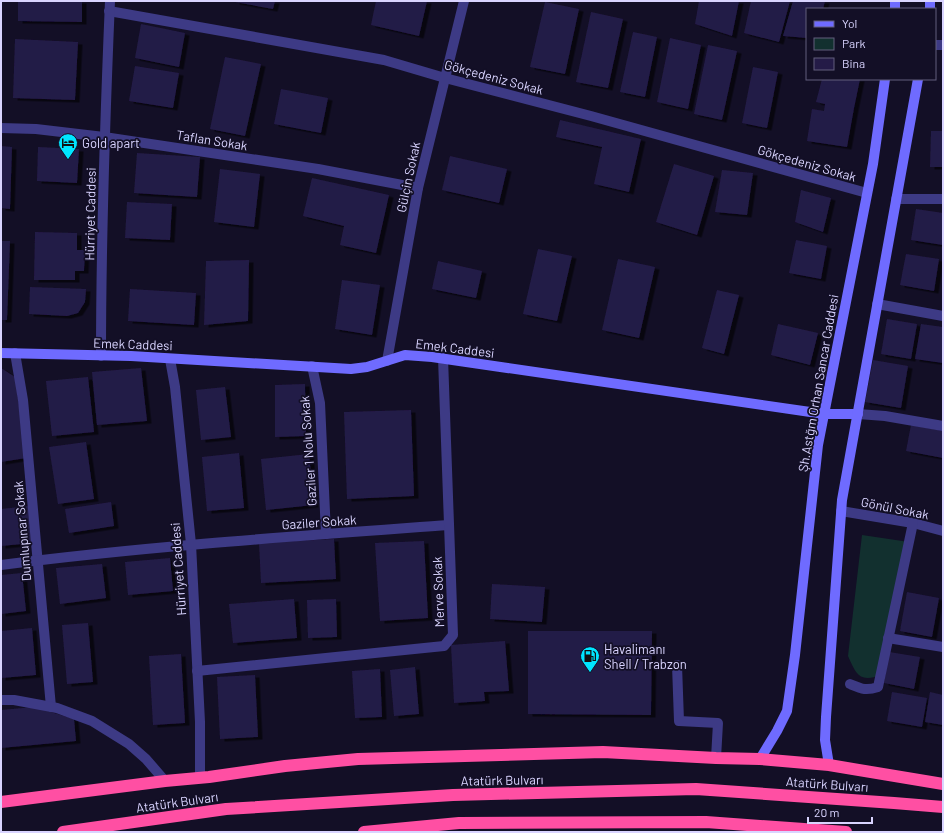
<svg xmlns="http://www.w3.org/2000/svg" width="944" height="833" viewBox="0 0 944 833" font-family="Barlow,sans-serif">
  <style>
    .green { fill: #12302f }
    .building { fill: #241b47; filter: url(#shadow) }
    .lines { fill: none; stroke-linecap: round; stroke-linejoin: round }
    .lane { stroke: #3d3a85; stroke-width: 10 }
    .street { stroke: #3d3a85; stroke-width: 10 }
    .secondary { stroke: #6f6bff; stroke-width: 10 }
    .highway { stroke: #ff4fa3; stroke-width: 12 }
    .labels { text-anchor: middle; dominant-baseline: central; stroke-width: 3.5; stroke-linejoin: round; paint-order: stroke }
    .street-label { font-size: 13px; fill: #d9d4ff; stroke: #130f26 }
    .poi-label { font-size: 13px; fill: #d9d4ff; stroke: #130f26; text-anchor: start }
  </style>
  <defs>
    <filter id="shadow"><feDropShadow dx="4.5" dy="2.5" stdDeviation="0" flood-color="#0009"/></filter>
  </defs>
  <rect width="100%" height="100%" fill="#130f26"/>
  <path class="green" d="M 862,535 L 909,542 L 881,675 C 859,683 856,674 848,656 Z"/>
  <g class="building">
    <path d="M 18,1 L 82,1 L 82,22 L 18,21 Z"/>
    <path d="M 235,1 L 275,1 L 273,9 L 235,2 Z"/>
    <path d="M 376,1 L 427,1 L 419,36 L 371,25 Z"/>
    <path d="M 699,1 L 739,1 L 732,36 L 695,24 Z"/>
    <path d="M 751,1 L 790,1 L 779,42 L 744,33 Z"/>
    <path d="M 793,1 L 825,1 L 823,9 L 807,9 L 807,38 L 783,36 Z"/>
    <path d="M 545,2 L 579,9 L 565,74 L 530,67 Z"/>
    <path d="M 591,12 L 623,19 L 608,88 L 576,82 Z"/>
    <path d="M 141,24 L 185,33 L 179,67 L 135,58 Z"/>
    <path d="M 633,32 L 657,37 L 645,97 L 620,92 Z"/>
    <path d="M 670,38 L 701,45 L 688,109 L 657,102 Z"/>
    <path d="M 15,39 L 78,42 L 75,100 L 13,98 Z"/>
    <path d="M 708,45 L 737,51 L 722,120 L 694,114 Z"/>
    <path d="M 225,57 L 261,64 L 245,136 L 210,129 Z"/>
    <path d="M 135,66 L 179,73 L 173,108 L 129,101 Z"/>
    <path d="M 753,67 L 778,72 L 767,128 L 742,123 Z"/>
    <path d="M 822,79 L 860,79 L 854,108 L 847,147 L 807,141 L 812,109 L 824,111 L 825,104 L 816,102 Z"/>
    <path d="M 281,89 L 328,98 L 321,133 L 274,124 Z"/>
    <path d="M 560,120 L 641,139 L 629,192 L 594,184 L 602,147 L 556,137 Z"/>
    <path d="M 931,131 L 943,131 L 943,167 L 930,167 Z"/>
    <path d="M 1,146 L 12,147 L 10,209 L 1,208 Z"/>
    <path d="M 38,147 L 79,149 L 77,183 L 37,181 Z"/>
    <path d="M 137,153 L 200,157 L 197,197 L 134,193 Z"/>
    <path d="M 450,156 L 507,169 L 499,203 L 442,190 Z"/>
    <path d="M 674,164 L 714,176 L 697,235 L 656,222 Z"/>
    <path d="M 220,169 L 260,174 L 254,227 L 214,222 Z"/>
    <path d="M 722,170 L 753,173 L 747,215 L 715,212 Z"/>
    <path d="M 312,178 L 389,195 L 376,253 L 340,245 L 344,226 L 303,216 Z"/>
    <path d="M 801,190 L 831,198 L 823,232 L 795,222 Z"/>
    <path d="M 127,202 L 172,204 L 170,240 L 125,238 Z"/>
    <path d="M 916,209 L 943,213 L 943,245 L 911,240 Z"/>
    <path d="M 35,232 L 77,233 L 77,250 L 85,250 L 84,271 L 75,271 L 75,280 L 34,280 Z"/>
    <path d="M 796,240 L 827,246 L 821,279 L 789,273 Z"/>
    <path d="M 1,241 L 10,241 L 7,320 L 1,320 Z"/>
    <path d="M 538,249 L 572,256 L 557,321 L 523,314 Z"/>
    <path d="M 906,254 L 939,259 L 934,291 L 900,285 Z"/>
    <path d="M 618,259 L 655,267 L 639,338 L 602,330 Z"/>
    <path d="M 249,260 L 248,321 L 204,325 L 206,261 Z"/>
    <path d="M 438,261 L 482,271 L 476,298 L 432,289 Z"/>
    <path d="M 342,280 L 380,285 L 372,335 L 335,329 Z"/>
    <path d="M 30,287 L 86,289 L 85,302 L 78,313 L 67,316 L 29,314 Z"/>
    <path d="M 130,289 L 196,293 L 194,325 L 128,321 Z"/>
    <path d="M 717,290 L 739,295 L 724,354 L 702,348 Z"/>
    <path d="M 887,319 L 917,324 L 911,359 L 881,354 Z"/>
    <path d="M 778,324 L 818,333 L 810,365 L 771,355 Z"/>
    <path d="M 921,324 L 943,327 L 943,363 L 915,359 Z"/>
    <path d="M 873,360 L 908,366 L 901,408 L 865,402 Z"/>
    <path d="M 1,368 L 15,377 L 26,458 L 1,462 Z"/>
    <path d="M 141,368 L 147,421 L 97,425 L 92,372 Z"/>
    <path d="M 88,377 L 94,432 L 52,436 L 46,381 Z"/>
    <path d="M 305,384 L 306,436 L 275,437 L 275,385 Z"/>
    <path d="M 225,387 L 231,437 L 201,440 L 196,390 Z"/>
    <path d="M 411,410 L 414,496 L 347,499 L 344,412 Z"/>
    <path d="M 911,425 L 943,431 L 943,458 L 906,451 Z"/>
    <path d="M 86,442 L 94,499 L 58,504 L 49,447 Z"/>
    <path d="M 239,453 L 244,508 L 207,511 L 202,457 Z"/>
    <path d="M 309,454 L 314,505 L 266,510 L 261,459 Z"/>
    <path d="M 111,502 L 114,526 L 69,533 L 65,509 Z"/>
    <path d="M 29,506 L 32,543 L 1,546 L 1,509 Z"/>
    <path d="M 334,539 L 336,579 L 261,583 L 259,543 Z"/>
    <path d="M 424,541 L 428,618 L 380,621 L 375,543 Z"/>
    <path d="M 170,558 L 173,591 L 128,595 L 125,562 Z"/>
    <path d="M 102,564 L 106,598 L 60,604 L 56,568 Z"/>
    <path d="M 22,573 L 26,611 L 1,614 L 1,575 Z"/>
    <path d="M 492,584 L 545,587 L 542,622 L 490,619 Z"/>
    <path d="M 907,592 L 939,598 L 932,637 L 900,631 Z"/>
    <path d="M 294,599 L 297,638 L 233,643 L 229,604 Z"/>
    <path d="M 336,599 L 337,637 L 308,638 L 307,600 Z"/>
    <path d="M 88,623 L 93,682 L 67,684 L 62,625 Z"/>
    <path d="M 32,628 L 36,675 L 1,678 L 1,631 Z"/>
    <path d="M 528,631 L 652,631 L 651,715 L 528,714 Z"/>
    <path d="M 505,641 L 509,691 L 484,692 L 485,701 L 454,703 L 451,645 Z"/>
    <path d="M 889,652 L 920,657 L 914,689 L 884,683 Z"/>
    <path d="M 181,654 L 185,723 L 153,725 L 149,656 Z"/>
    <path d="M 415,667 L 419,714 L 394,716 L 390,670 Z"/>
    <path d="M 380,669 L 382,717 L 355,718 L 352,671 Z"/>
    <path d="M 255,675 L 258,737 L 220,739 L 217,677 Z"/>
    <path d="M 892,692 L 927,698 L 922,727 L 887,721 Z"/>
    <path d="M 930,692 L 943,695 L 943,725 L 925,722 Z"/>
    <path d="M 34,707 L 74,719 L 76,741 L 1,748 L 1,710 Z"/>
  </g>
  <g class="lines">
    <path class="lane" d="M 677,665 L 679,721 L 718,723 L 716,758"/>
    <g class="street">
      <path d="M 109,11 L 384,60 L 445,78 L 591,116 L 867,193"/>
      <path d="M 935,45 L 943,45"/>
      <path d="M 1,128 L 36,129 L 104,137 L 318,169 L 418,188"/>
      <path d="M 896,199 L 943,199"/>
      <path d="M 877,304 L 943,316"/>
      <path d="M 15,353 L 23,400 L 51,707"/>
      <path d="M 101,356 C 101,237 105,119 110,1"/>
      <path d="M 170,359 L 175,387 L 191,544 L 200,722 L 200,778"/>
      <path d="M 387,361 L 418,188 L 464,1"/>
      <path d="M 312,366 L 320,403 L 326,534"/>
      <path d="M 858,414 L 885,416 L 943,426"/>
      <path d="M 841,511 L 913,523 L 943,531"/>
      <path d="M 1,565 C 150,546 299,536 449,525"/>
      <path d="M 888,638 L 943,647"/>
      <path d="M 197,671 L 444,646 L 453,635 L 443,358"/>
      <path d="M 850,684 C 862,689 866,691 878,687 L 913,523"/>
      <path d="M 1,700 L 14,700 L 57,708 L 92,721 L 129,744 L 146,759 L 165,781"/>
    </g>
    <g class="secondary">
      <path d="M 895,9 L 895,1"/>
      <path d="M 930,9 L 930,1"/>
      <path d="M 1,353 L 131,356 L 351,369 L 367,367 L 405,355 L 432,357 L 824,414 L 858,414"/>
      <path d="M 760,759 L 777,731 L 787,711 L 795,655 L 818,445 L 873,164 L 885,79"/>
      <path d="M 829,765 L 825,740 L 826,717 L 842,500 L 918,79"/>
    </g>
    <g class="highway">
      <path d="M 1,802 L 165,781 L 209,777 L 285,766 L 358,759 L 603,752 L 716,758 L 760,759 L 829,765 L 943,784"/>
      <path d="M 63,832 L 226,809 L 453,795 L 696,789 L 894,803 L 943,807"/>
      <path d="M 364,832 L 459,823 L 706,822 L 846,832"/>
    </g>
  </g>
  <defs>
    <g id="hotel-pin" transform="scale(1)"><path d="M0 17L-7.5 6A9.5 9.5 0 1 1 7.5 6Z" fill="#00e5ff" stroke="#130f26"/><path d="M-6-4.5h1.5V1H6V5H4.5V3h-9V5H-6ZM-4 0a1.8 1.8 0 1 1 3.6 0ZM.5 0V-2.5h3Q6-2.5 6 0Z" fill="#111"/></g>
    <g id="fuel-pin" transform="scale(1)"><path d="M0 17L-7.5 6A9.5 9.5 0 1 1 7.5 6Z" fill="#00e5ff" stroke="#130f26"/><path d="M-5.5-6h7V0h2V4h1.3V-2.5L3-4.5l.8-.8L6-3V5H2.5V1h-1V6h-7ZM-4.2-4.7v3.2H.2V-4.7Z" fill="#111"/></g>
  </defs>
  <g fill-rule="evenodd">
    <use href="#hotel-pin" x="68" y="143"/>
    <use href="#fuel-pin" x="590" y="656"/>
  </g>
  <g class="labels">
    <g class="street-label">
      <text transform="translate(494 77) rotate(15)">Gökçedeniz Sokak</text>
      <text transform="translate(212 140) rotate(9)">Taflan Sokak</text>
      <text transform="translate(807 163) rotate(16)">Gökçedeniz Sokak</text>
      <text transform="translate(408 177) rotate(-78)">Gülçin Sokak</text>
      <text transform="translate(90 214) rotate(-89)">Hürriyet Caddesi</text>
      <text transform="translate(133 344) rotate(2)">Emek Caddesi</text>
      <text transform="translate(455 348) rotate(7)">Emek Caddesi</text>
      <text transform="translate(818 383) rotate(-80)">Şh.Astğm Orhan Sancar Caddesi</text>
      <text transform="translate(308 451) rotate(-94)">Gaziler 1 Nolu Sokak</text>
      <text transform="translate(895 508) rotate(11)">Gönül Sokak</text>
      <text transform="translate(319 522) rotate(-4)">Gaziler Sokak</text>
      <text transform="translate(22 531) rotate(-95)">Dumlupınar Sokak</text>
      <text transform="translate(178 569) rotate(-94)">Hürriyet Caddesi</text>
      <text transform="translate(438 592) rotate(-92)">Merve Sokak</text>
      <text transform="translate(502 780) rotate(-1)">Atatürk Bulvarı</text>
      <text transform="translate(827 784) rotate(4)">Atatürk Bulvarı</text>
      <text transform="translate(177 802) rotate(-8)">Atatürk Bulvarı</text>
    </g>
    <g class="poi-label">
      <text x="82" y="143">Gold apart</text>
      <text x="604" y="649">Havalimanı<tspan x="604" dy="15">Shell / Trabzon</tspan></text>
    </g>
  </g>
  <rect width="944" height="833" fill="none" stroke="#d9d4ff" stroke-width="4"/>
  <rect x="806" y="8" width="130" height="72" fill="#130f26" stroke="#625e7d"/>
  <rect x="814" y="21" width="20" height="6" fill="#6f6bff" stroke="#625e7d"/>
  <text x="842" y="28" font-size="12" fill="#d9d4ff">Yol</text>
  <rect x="814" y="38" width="20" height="12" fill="#12302f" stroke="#625e7d"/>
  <text x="842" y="48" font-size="12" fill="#d9d4ff">Park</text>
  <rect x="814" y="58" width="20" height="12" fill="#241b47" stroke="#625e7d"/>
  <text x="842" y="68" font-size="12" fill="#d9d4ff">Bina</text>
  <path d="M808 817v6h64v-6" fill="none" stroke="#d9d4ff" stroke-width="2"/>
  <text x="814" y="817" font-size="12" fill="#d9d4ff" stroke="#130f26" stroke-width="3" paint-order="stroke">20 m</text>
</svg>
